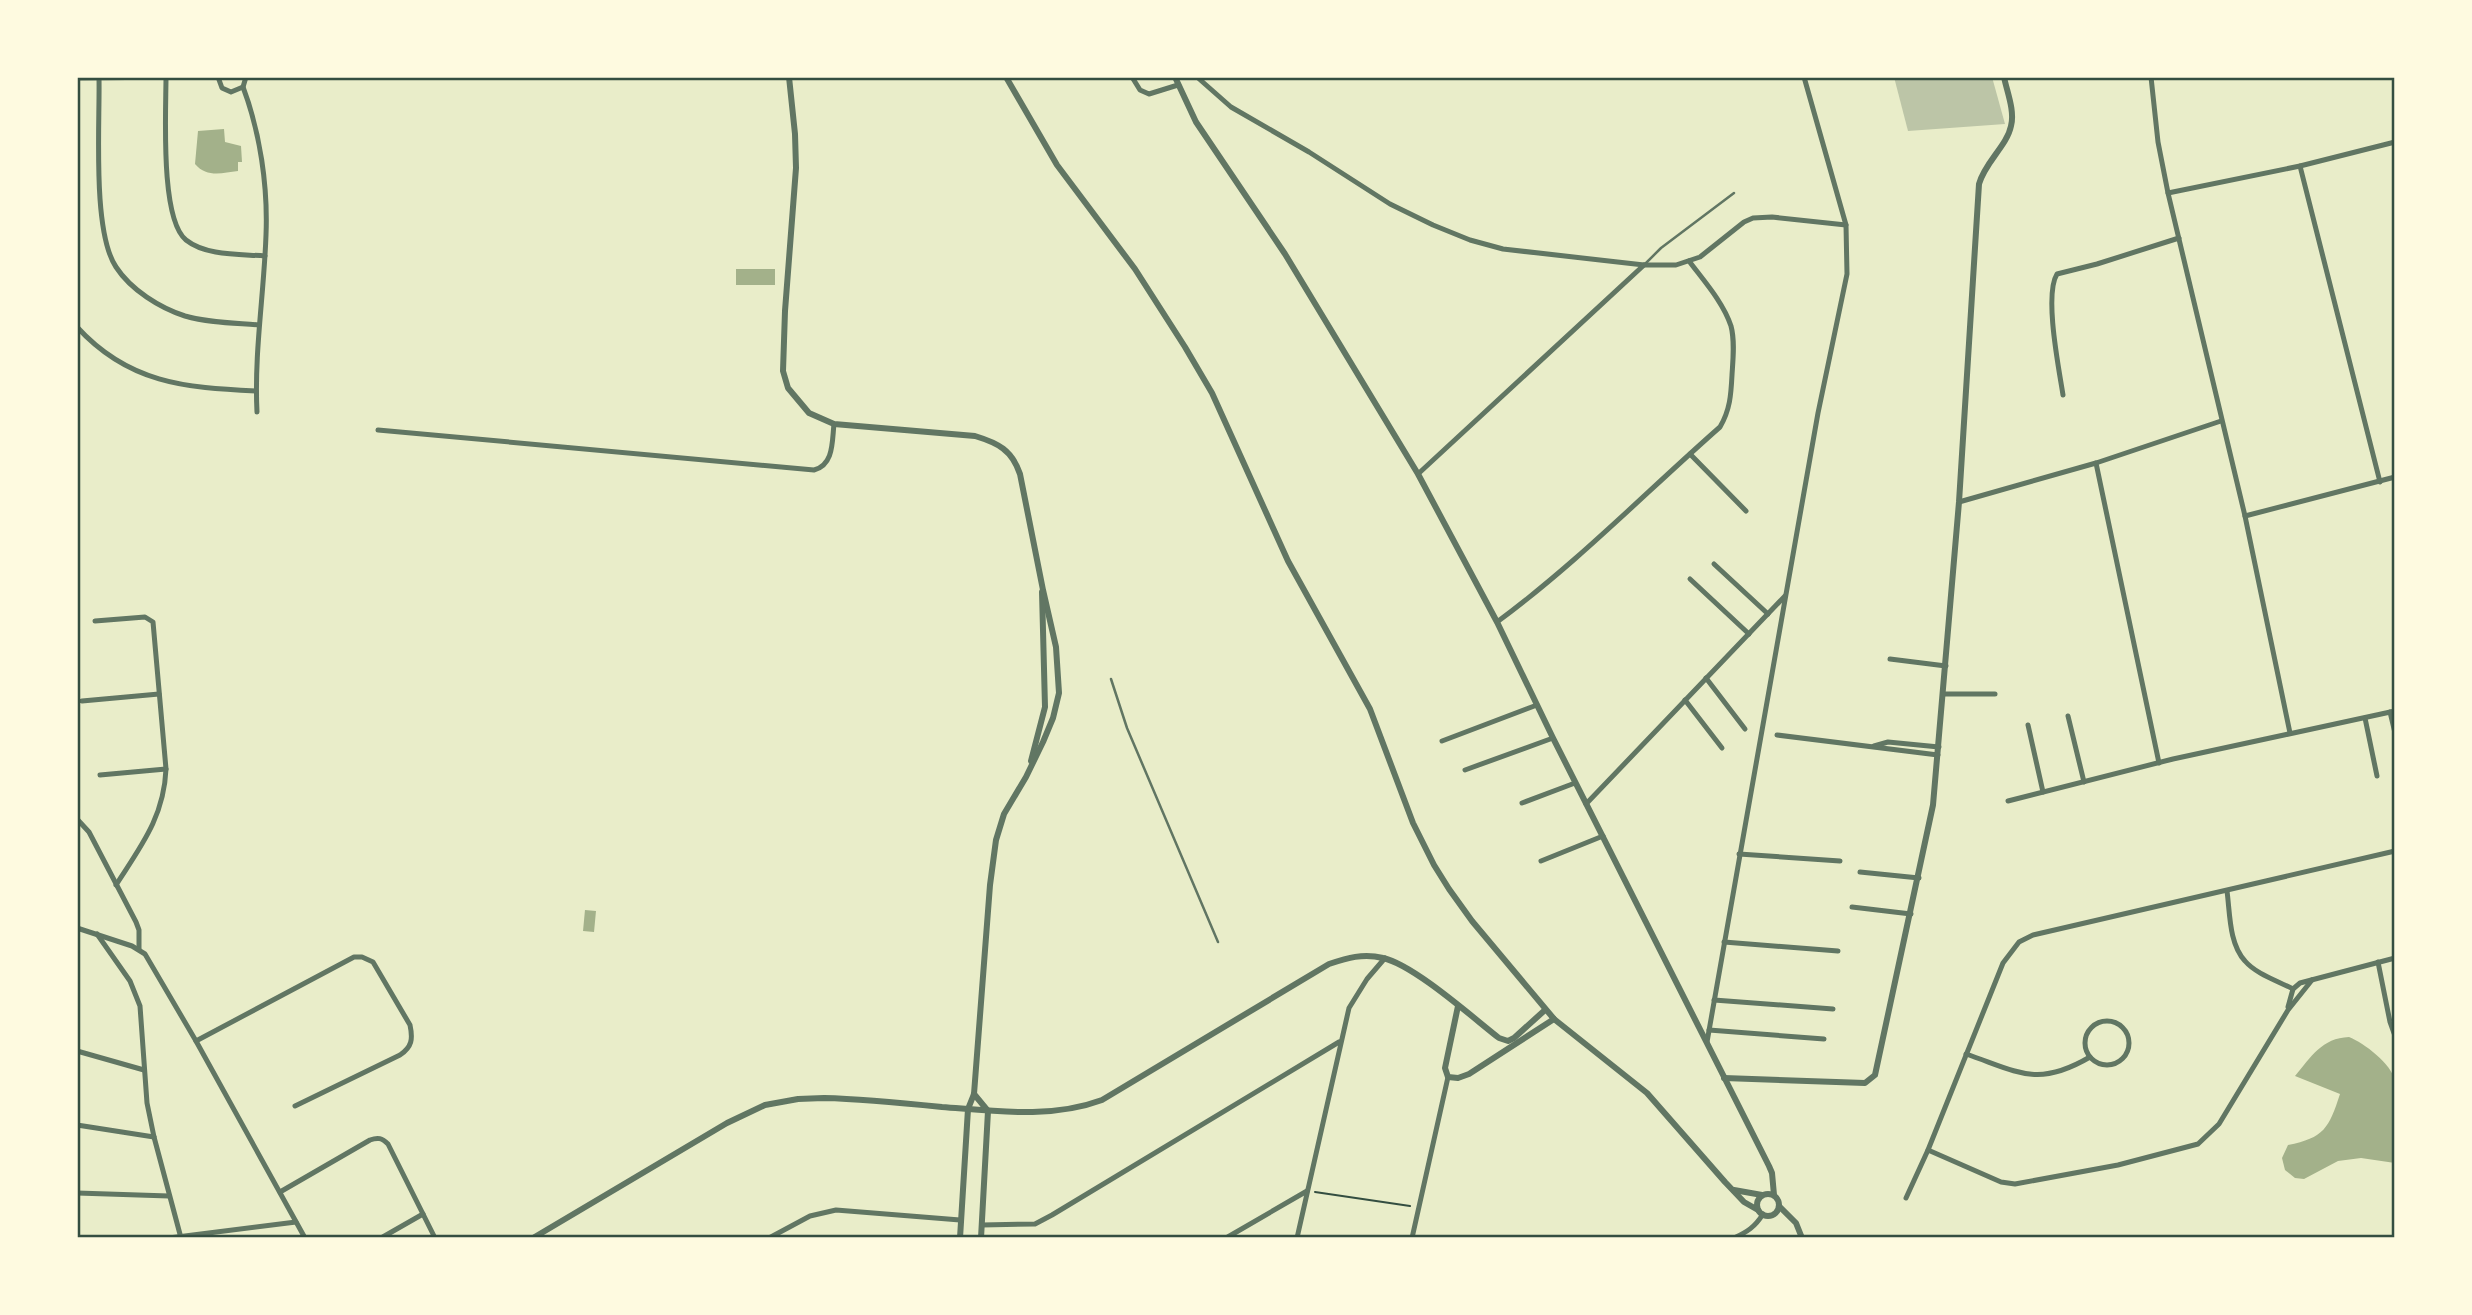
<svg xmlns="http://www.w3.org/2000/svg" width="2472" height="1315" viewBox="0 0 2472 1315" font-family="Cabin,sans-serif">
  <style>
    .water { fill: #a3b18a }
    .building { fill: #bcc5a7 }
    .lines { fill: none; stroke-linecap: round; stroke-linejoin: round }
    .path { stroke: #344e41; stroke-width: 2 }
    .service { stroke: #617663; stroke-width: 2.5 }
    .minor { stroke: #617663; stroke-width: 5 }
    .tertiary { stroke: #617663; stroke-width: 6 }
    .neatline { fill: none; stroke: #344e41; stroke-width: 2.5 }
  </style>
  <rect width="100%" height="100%" fill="#e9edc9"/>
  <g class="water">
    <path d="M 224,129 L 225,142 L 241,146 L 242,162 L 238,162 L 238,171 C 222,173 207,178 195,164 L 198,131 Z"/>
    <rect x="736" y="269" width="39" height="16"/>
    <path d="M 585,910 L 596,911 L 594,932 L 583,931 Z"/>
    <path d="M 2349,1037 C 2364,1043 2392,1064 2395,1081 C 2399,1104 2395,1138 2395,1163 L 2361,1158 L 2338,1161 L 2304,1179 L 2295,1178 L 2285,1170 L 2282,1158 L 2288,1145 C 2324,1138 2329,1128 2340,1094 L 2295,1076 C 2311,1057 2322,1038 2349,1037 Z"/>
  </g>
  <path class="building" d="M 1894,77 L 1992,77 L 2005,124 L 1908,131 Z"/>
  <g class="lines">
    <path class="path" d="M 1315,1192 L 1410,1206"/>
    <g class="service">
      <path d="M 1644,265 L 1661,248 L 1734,193"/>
      <path d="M 1111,679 L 1127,728 L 1218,942"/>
    </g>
    <g class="minor">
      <path d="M 166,77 C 166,112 160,219 186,240 C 206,256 240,254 265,256"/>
      <path d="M 218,77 L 222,88 L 231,92 L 243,87 L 246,77"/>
      <path d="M 1132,77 L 1140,90 L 1149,94 L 1178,85"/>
      <path d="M 1197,77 L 1231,107 L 1309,152 L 1390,204 L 1433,225 L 1470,240 L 1503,249 L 1644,265 L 1676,265 L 1700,257 L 1744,222 L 1753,218 L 1772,217 L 1846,225"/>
      <path d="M 2151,77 L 2158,142 L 2168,193 L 2245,516 L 2290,733"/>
      <path d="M 77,78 L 177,77"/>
      <path d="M 99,78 C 100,123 92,231 116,267 C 131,290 160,308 185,316 C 209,323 235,323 259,325"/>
      <path d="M 243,87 C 260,132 268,186 266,235 C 264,294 254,353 257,412"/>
      <path d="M 2300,166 L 2380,482"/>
      <path d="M 2168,193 L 2300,166 L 2395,142"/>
      <path d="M 77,327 C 128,383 185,388 256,391"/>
      <path d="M 2063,395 C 2059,369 2044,295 2057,274 L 2097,264 L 2179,238"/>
      <path d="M 378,430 L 814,470 C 834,465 832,441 834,424"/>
      <path d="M 1690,454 L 1746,511"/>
      <path d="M 2096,463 L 2159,763"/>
      <path d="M 1418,474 L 1644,265"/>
      <path d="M 1959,502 L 2096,463 L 2221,421"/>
      <path d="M 2245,516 L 2395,477"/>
      <path d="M 1714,564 L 1768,614"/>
      <path d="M 1690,579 L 1749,634"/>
      <path d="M 95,621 L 145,617 L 153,622 L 166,769 C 164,817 141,846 116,885"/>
      <path d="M 1497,622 C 1577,563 1646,492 1720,427 C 1730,410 1731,395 1732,375 C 1733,359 1735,341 1731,326 C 1723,302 1704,281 1689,261"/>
      <path d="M 1890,659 L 1946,666"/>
      <path d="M 1706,678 L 1745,729"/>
      <path d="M 1943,694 L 1995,694"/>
      <path d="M 1685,700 L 1722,748"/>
      <path d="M 82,701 L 159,694"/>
      <path d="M 2390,712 L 2395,733"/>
      <path d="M 2068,716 L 2084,782"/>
      <path d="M 2365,718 L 2377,776"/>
      <path d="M 2028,725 L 2043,792"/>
      <path d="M 1777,735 L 1938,755"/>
      <path d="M 1442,741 L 1537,705"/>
      <path d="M 1874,746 L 1888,742 L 1939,747"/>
      <path d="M 1465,770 L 1553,738"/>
      <path d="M 100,775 L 166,769"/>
      <path d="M 2008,801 L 2173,759 L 2395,711"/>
      <path d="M 1522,803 L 1575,783"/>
      <path d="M 1586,804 L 1785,596"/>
      <path d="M 77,819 L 89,832 L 136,922 L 139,930 L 139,949"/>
      <path d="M 1739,854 L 1840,861"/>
      <path d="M 1541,861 L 1603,836"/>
      <path d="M 1860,872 L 1919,878"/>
      <path d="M 2227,891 C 2230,913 2229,944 2245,961 C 2256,974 2278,981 2293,989"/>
      <path d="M 1852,907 L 1911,914"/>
      <path d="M 77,928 L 132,946 L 145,954 L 196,1041 L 305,1238"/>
      <path d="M 97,934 L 130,981 L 140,1006 L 147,1103 L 154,1137 L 181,1238"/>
      <path d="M 1724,942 L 1838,951"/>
      <path d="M 2378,962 L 2390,1022 L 2395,1036"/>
      <path d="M 1714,1000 L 1833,1009"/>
      <path d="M 2288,1007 L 2293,989 L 2300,983 L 2395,958"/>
      <circle cx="2107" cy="1043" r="22"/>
      <path d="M 1709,1030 L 1824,1039"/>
      <path d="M 196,1041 L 354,957 L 362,957 L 373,962 L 410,1025 C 413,1039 412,1047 400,1055 L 295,1106"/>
      <path d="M 1707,1042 L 1818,413 L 1847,274 L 1846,225 L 1804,77"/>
      <path d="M 77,1051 L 144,1070"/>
      <path d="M 1966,1054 C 2019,1072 2037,1088 2090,1057"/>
      <path d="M 77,1125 L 154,1137"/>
      <path d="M 1928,1150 L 2001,1182 L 2015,1184 L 2118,1165 L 2198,1144 L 2219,1124 L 2288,1010 L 2312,980"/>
      <path d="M 280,1192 L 370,1140 C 378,1137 382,1138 388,1144 L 435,1238"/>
      <path d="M 77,1193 L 169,1196"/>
      <path d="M 1906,1198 L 1928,1150 L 2003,963 L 2019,942 L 2033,935 L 2395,851"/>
      <path d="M 982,1225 L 1035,1224 L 1052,1215 L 1339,1042"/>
      <path d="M 169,1238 L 296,1222"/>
      <path d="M 381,1238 L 423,1214"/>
      <path d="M 769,1238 L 810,1216 L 836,1210 L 960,1220"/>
      <path d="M 1226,1238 L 1307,1191"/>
      <path d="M 1297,1238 L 1349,1008 L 1367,979 L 1385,958"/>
      <path d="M 1412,1238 L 1448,1077"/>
      <path d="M 1734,1238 C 1747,1232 1755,1227 1763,1214"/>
    </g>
    <g class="tertiary">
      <path d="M 789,77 L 795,134 L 796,168 L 785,311 L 783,371 L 788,388 L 809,413 L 834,424 L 975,436 C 998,443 1012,450 1020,474 L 1043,590 L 1056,647 L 1059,693 L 1053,718 L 1043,742 L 1026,777 L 1004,814 L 996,840 L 990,885 L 974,1094 L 968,1109 L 960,1238"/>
      <path d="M 1006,77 L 1057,165 L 1135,269 L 1185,347 L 1212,393 L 1288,561 L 1370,709 L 1413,823 L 1434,865 L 1449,889 L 1472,921 L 1554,1019 L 1647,1093 L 1725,1182 L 1744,1202 L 1758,1210"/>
      <path d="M 1175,77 L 1196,122 L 1285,254 L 1418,474 L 1497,622 L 1553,738 L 1769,1166 L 1772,1173 L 1774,1195"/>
      <path d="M 1031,761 L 1045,707 L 1042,592"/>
      <path d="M 1458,1006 L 1445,1068 L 1448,1077 L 1458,1078 L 1469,1074 L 1554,1019"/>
      <path d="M 1724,1078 L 1865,1083 L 1875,1075 L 1933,805 L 1959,502 L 1979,184 C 1985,162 2007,146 2011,126 C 2015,111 2007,92 2004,77"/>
      <path d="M 974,1094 L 988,1111 L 981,1238"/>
      <path d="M 1734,1190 L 1762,1195"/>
      <circle cx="1768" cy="1205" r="11"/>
      <path d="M 1779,1206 L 1796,1223 L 1802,1238"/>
      <path d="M 533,1238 L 727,1123 L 765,1105 L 798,1099 L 824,1098 C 863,1099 903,1103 942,1107 C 995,1111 1051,1119 1102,1100 L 1329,964 C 1347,958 1363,953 1383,958 C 1414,965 1472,1017 1499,1038 L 1508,1041 L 1514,1038 L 1545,1010"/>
    </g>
  </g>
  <rect width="2472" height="1315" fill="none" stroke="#fefae0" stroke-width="158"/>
  <rect x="79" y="79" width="2314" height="1157" class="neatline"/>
</svg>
